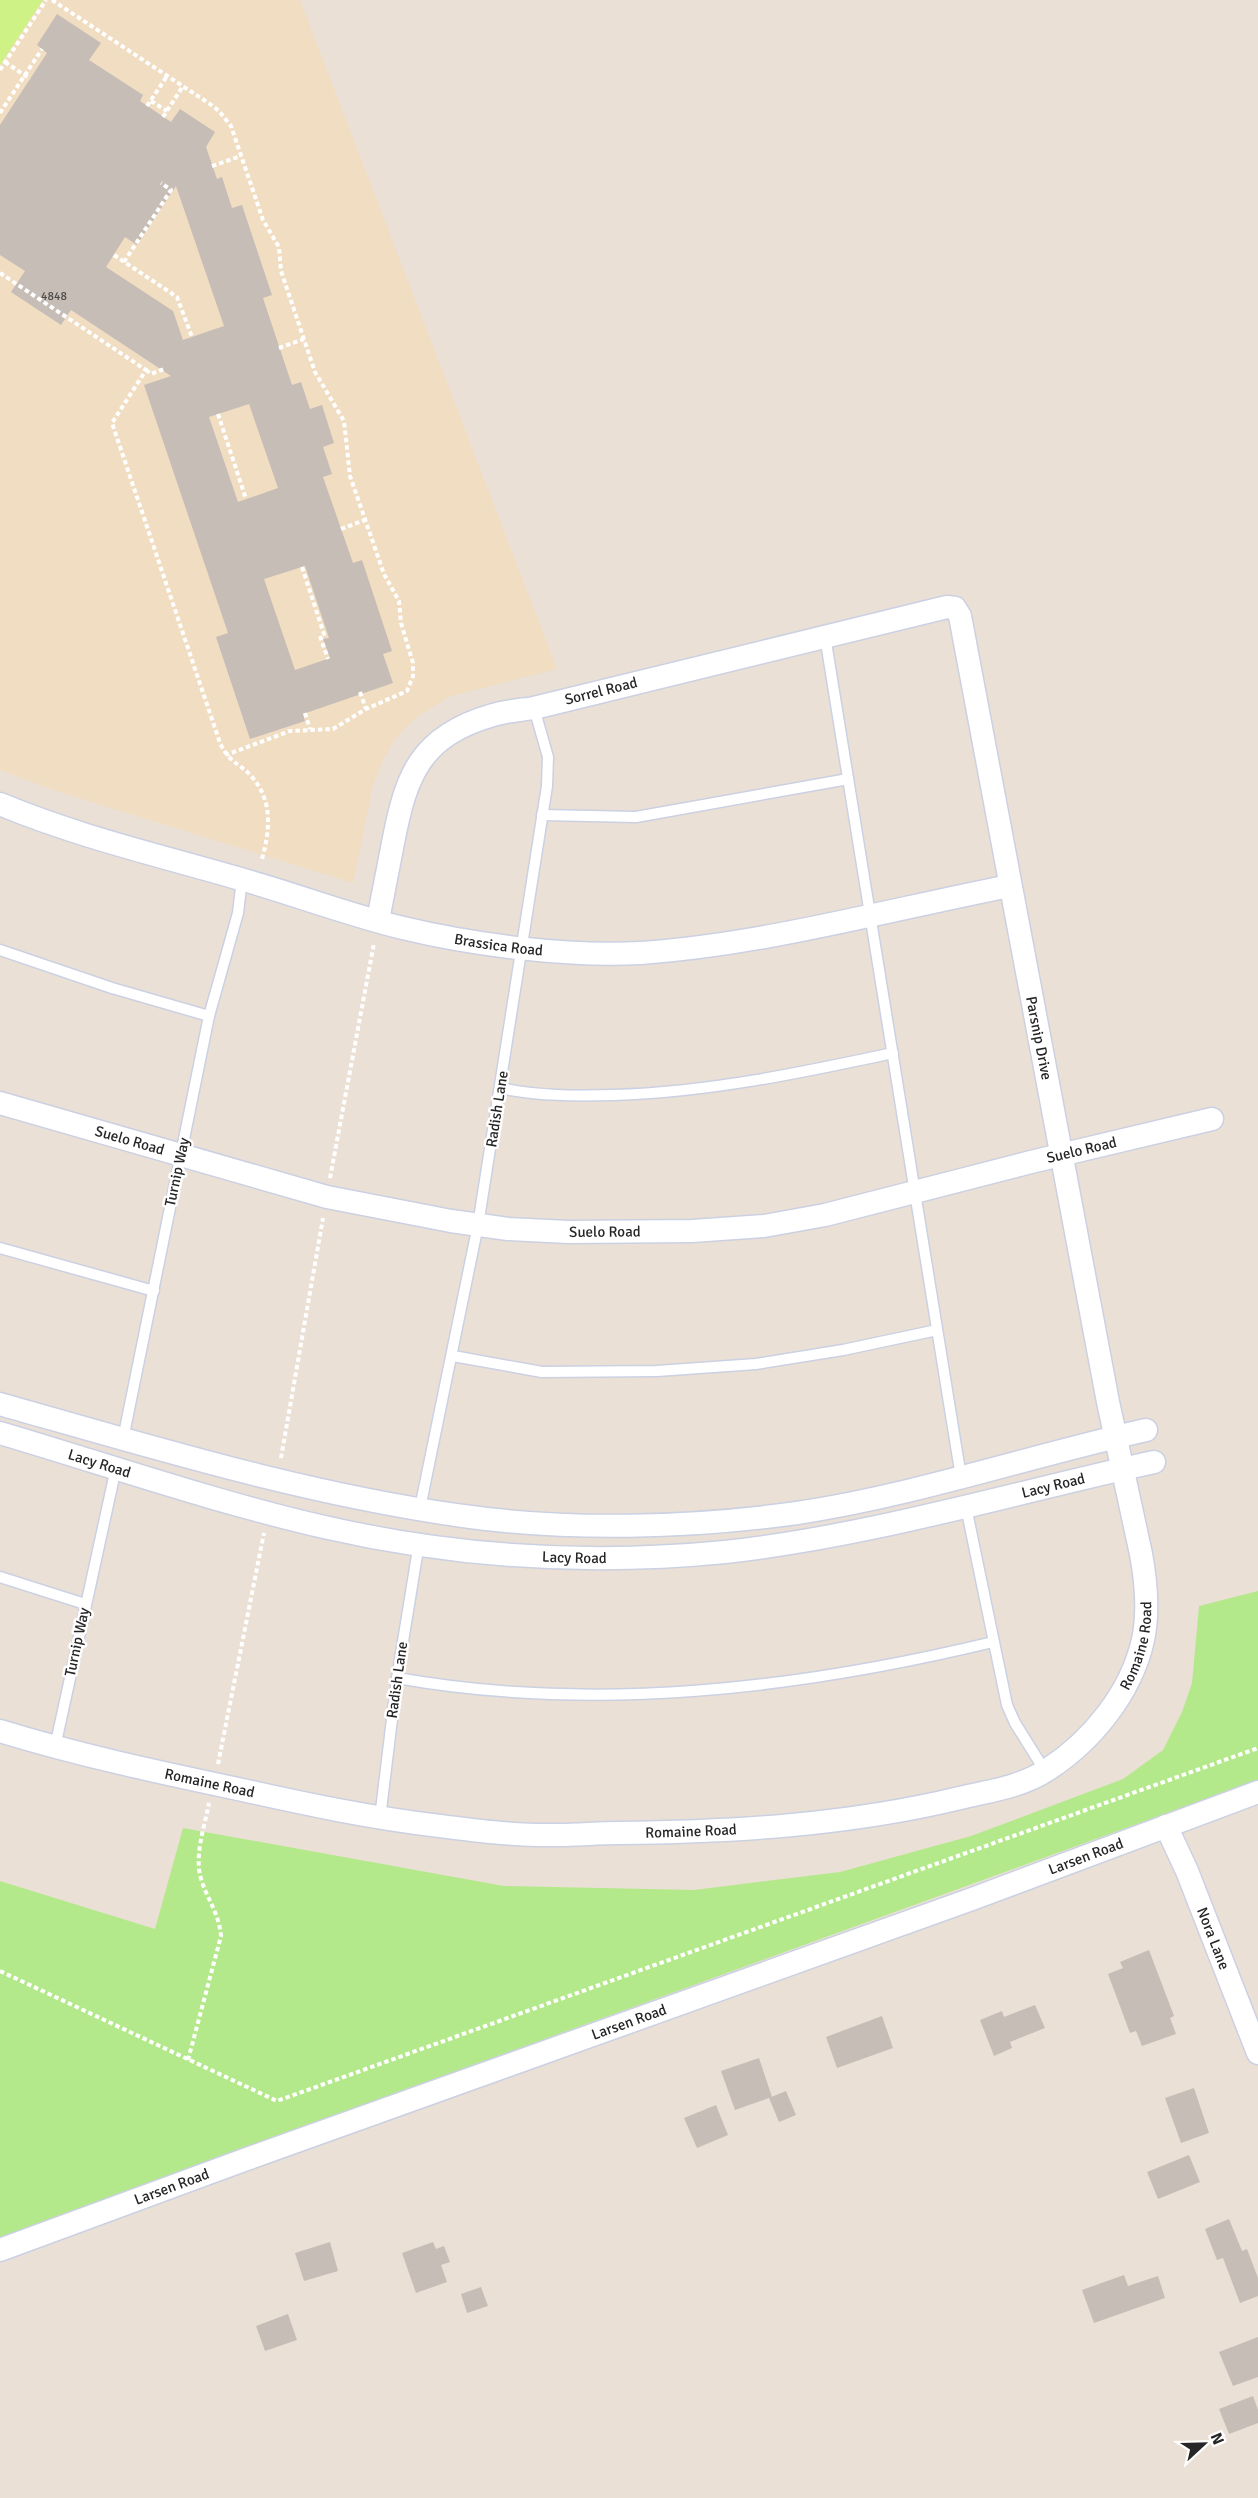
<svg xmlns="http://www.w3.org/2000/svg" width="1258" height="2498" viewBox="0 0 1258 2498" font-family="Signika,sans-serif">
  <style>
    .education { fill: #f0ddc2 }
    .green { fill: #b4e98b }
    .pitch { fill: #cef285 }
    .building { fill: #c6bdb6; fill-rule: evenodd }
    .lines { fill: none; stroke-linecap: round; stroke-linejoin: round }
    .service-casing { stroke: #cbd1e2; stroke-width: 13 }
    .minor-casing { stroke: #cbd1e2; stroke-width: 25 }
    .path { stroke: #fff; stroke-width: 4; stroke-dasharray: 4.5 3; stroke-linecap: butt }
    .service { stroke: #fff; stroke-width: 10 }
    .minor { stroke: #fff; stroke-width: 22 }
    .labels { text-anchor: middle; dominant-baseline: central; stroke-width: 5; stroke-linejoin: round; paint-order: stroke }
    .number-label { font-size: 12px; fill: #4e4c4a }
    .street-label { font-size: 15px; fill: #262626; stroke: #fff }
  </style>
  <rect width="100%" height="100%" fill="#ebe0d5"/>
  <path class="education" d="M 0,0 L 300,0 L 557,669 L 451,696 L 415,718 L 393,742 L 381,764 L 373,785 L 353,883 L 53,790 L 0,770 Z"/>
  <path class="green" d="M 1258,1591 L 1258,1780 L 0,2237 L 0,1881 L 155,1929 L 183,1828 L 504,1886 L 694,1890 L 840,1872 L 971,1836 L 1123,1779 L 1163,1750 L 1182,1712 L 1192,1683 L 1199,1606 Z"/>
  <path class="pitch" d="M 0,0 L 43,0 L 0,65 Z"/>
  <g class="building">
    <path d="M 57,14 L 101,43 L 89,60 L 143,95 L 140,101 L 171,122 L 180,109 L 215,132 L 206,147 L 217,179 L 222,177 L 232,208 L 242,205 L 272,295 L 263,298 L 292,385 L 301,382 L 310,409 L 322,405 L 334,443 L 323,447 L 332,474 L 323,477 L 353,563 L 362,560 L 392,651 L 383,654 L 393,683 L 303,714 L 305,721 L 250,739 L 216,637 L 228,633 L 144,385 L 171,376 L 71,310 L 61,325 L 11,292 L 25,271 L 0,255 L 0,125 L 47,53 L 37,45 ZM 176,186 L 224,326 L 183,340 L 173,311 L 106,267 L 125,237 L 137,245 ZM 249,404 L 278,488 L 238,502 L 209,417 ZM 305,566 L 329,638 L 323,639 L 330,658 L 295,670 L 264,579 Z"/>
    <path d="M 1149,1950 L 1174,2016 L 1170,2018 L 1176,2034 L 1142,2046 L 1136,2031 L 1130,2033 L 1108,1974 L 1123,1968 L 1120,1962 Z"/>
    <path d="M 1035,2005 L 1045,2028 L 1010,2042 L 1012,2048 L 994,2056 L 980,2020 L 1002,2011 L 1004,2017 Z"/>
    <path d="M 882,2016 L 893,2048 L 837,2068 L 826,2037 Z"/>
    <path d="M 759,2058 L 772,2097 L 735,2110 L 721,2071 Z"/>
    <path d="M 1194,2088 L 1209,2133 L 1181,2143 L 1165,2098 Z"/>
    <path d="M 786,2091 L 796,2115 L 779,2122 L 769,2098 Z"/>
    <path d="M 716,2105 L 728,2135 L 697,2148 L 684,2118 Z"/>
    <path d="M 1189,2155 L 1200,2182 L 1158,2199 L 1147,2172 Z"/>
    <path d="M 1229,2219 L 1242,2251 L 1247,2249 L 1258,2278 L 1258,2296 L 1240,2303 L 1223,2258 L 1217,2260 L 1205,2229 Z"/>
    <path d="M 330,2242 L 338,2271 L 304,2281 L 295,2253 Z"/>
    <path d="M 433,2242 L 436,2249 L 444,2246 L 450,2262 L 441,2265 L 447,2282 L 416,2293 L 402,2253 Z"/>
    <path d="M 1124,2275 L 1128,2286 L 1158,2276 L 1165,2298 L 1094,2323 L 1082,2290 Z"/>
    <path d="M 481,2287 L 488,2306 L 467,2313 L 461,2294 Z"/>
    <path d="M 288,2314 L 297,2340 L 265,2351 L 256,2326 Z"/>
    <path d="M 1258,2337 L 1258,2377 L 1233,2386 L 1219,2352 Z"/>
    <path d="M 1253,2396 L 1258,2410 L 1258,2423 L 1229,2434 L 1219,2409 Z"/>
  </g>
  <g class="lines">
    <g class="service-casing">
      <g id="service">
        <path d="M 825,636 L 961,1477"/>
        <path d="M 542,815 L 636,817 L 848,779"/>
        <path d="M 0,950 L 112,988 L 209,1016"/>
        <path d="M 500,1088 C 538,1096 575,1096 614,1095 C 709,1092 800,1073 893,1053"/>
        <path d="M 0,1248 L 154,1291"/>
        <path d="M 453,1356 L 542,1372 L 657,1371 L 756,1364 L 843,1350 L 937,1330"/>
        <path d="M 123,1439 L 209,1016 L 238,913 L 242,879"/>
        <path d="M 966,1507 L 1007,1705 L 1015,1723 L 1045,1771"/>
        <path d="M 420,1508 L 478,1225 L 547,786 L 548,757 L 534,708"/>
        <path d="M 0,1577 L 85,1604"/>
        <path d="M 397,1678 C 595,1713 798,1689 993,1642"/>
        <path d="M 55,1747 L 116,1468"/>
        <path d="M 380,1818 L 397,1678 L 419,1543"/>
      </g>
    </g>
    <g class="minor-casing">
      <g id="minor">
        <path id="s1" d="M 0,804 C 79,837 162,856 244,880 C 297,895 349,915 403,928 C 474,945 568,957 641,953 C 766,944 887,910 1010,886"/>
        <path id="s2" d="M 0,1103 L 327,1197 L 451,1221 L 508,1229 L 568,1232 L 692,1231 L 764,1226 L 825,1215 L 1031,1162 L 1212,1119"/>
        <path d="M 0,1404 C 152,1447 305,1494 463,1516 C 570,1531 690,1528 797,1513 C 916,1495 1030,1456 1146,1430"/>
        <path id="s3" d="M 0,1433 C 108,1465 215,1502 324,1527 C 455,1557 592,1565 725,1552 C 871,1536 1012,1493 1154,1462"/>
        <path id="s4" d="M 0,1731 C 78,1755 158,1772 238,1789 C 305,1804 371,1818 440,1826 C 479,1831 519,1836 558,1835 C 578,1835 598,1833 618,1833 C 732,1832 848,1825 960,1798 C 989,1791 1021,1787 1047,1770 C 1092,1741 1131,1693 1143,1640 C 1149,1612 1146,1581 1141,1554 L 1108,1402 L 960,616 L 955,608 L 947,607 L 534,708 C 521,710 506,711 493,715 C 420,736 406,775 393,843 C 388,869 383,895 378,920"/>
        <path id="s5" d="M 1166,1826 L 1187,1871 L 1258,2053"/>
        <path id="s6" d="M 0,2250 L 244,2160 L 972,1899 L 1258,1792"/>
      </g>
    </g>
    <g class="path">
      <path d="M 52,0 L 210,104 L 219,111 L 231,126 L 263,220 L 279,247 L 281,271 L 315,372 L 344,421 L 350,476 L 384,574 L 399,601 L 401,623 L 413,663 L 413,676 L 407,691 L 366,709 L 333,729 L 290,731 L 226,755"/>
      <path d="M 5,62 L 30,79"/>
      <path d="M 0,70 L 46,0"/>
      <path d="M 151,101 L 167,111"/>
      <path d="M 147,106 L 167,76"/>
      <path d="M 0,113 L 42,49"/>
      <path d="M 163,117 L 183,86"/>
      <path d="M 212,166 L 241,156"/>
      <path d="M 114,255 L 177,297 L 192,337"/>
      <path d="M 124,262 L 171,190 L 161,183"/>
      <path d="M 0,273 L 146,370 L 112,423 L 220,743 C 230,764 240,763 252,777 C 273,801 270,830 262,859"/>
      <path d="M 279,348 L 304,339"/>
      <path d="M 146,370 L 151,374 L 164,369"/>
      <path d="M 218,414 L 246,499"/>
      <path d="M 341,529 L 365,520"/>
      <path d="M 302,567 L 324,634 L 320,636 L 328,659"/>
      <path d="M 360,692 L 366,709"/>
      <path d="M 305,713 L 310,729"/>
      <path d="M 330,1178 L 374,943"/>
      <path d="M 281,1458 L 323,1218"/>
      <path d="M 218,1764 L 264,1533"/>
      <path d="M 0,1971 L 277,2101 L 1258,1748"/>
      <path d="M 188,2060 L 221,1936 C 219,1910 202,1893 199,1869 C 197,1847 205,1824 209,1803"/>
    </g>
    <use href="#service" class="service"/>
    <use href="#minor" class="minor"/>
  </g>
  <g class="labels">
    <g class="number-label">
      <text x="54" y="296">4848</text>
    </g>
    <g class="street-label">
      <text transform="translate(601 691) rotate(-14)">Sorrel Road</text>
      <text stroke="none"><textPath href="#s1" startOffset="519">Brassica Road</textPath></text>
      <text transform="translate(1039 1038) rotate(79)">Parsnip Drive</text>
      <text transform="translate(497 1109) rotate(-81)">Radish Lane</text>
      <text stroke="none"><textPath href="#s2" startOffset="135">Suelo Road</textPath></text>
      <text stroke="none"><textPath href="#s2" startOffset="1107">Suelo Road</textPath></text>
      <text transform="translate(177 1172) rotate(-78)">Turnip Way</text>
      <text stroke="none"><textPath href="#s2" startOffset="621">Suelo Road</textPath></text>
      <text stroke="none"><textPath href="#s3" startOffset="104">Lacy Road</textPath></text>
      <text stroke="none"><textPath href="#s3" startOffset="1076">Lacy Road</textPath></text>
      <text stroke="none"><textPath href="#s3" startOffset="590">Lacy Road</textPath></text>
      <text transform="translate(77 1642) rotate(-78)">Turnip Way</text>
      <text stroke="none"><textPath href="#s4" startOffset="1224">Romaine Road</textPath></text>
      <text transform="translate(397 1680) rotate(-82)">Radish Lane</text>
      <text stroke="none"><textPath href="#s4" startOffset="216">Romaine Road</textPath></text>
      <text stroke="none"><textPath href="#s4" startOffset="702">Romaine Road</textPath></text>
      <text stroke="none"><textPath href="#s6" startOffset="1155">Larsen Road</textPath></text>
      <text stroke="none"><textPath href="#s5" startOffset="122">Nora Lane</textPath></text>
      <text stroke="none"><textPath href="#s6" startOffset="669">Larsen Road</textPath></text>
      <text stroke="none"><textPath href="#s6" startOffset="183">Larsen Road</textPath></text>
    </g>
  </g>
  <g transform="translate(1204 2444) rotate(68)" stroke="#ffffff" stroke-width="4.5" paint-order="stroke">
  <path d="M0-4.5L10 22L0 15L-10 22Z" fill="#262626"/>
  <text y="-9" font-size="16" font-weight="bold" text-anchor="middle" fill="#262626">N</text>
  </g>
</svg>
